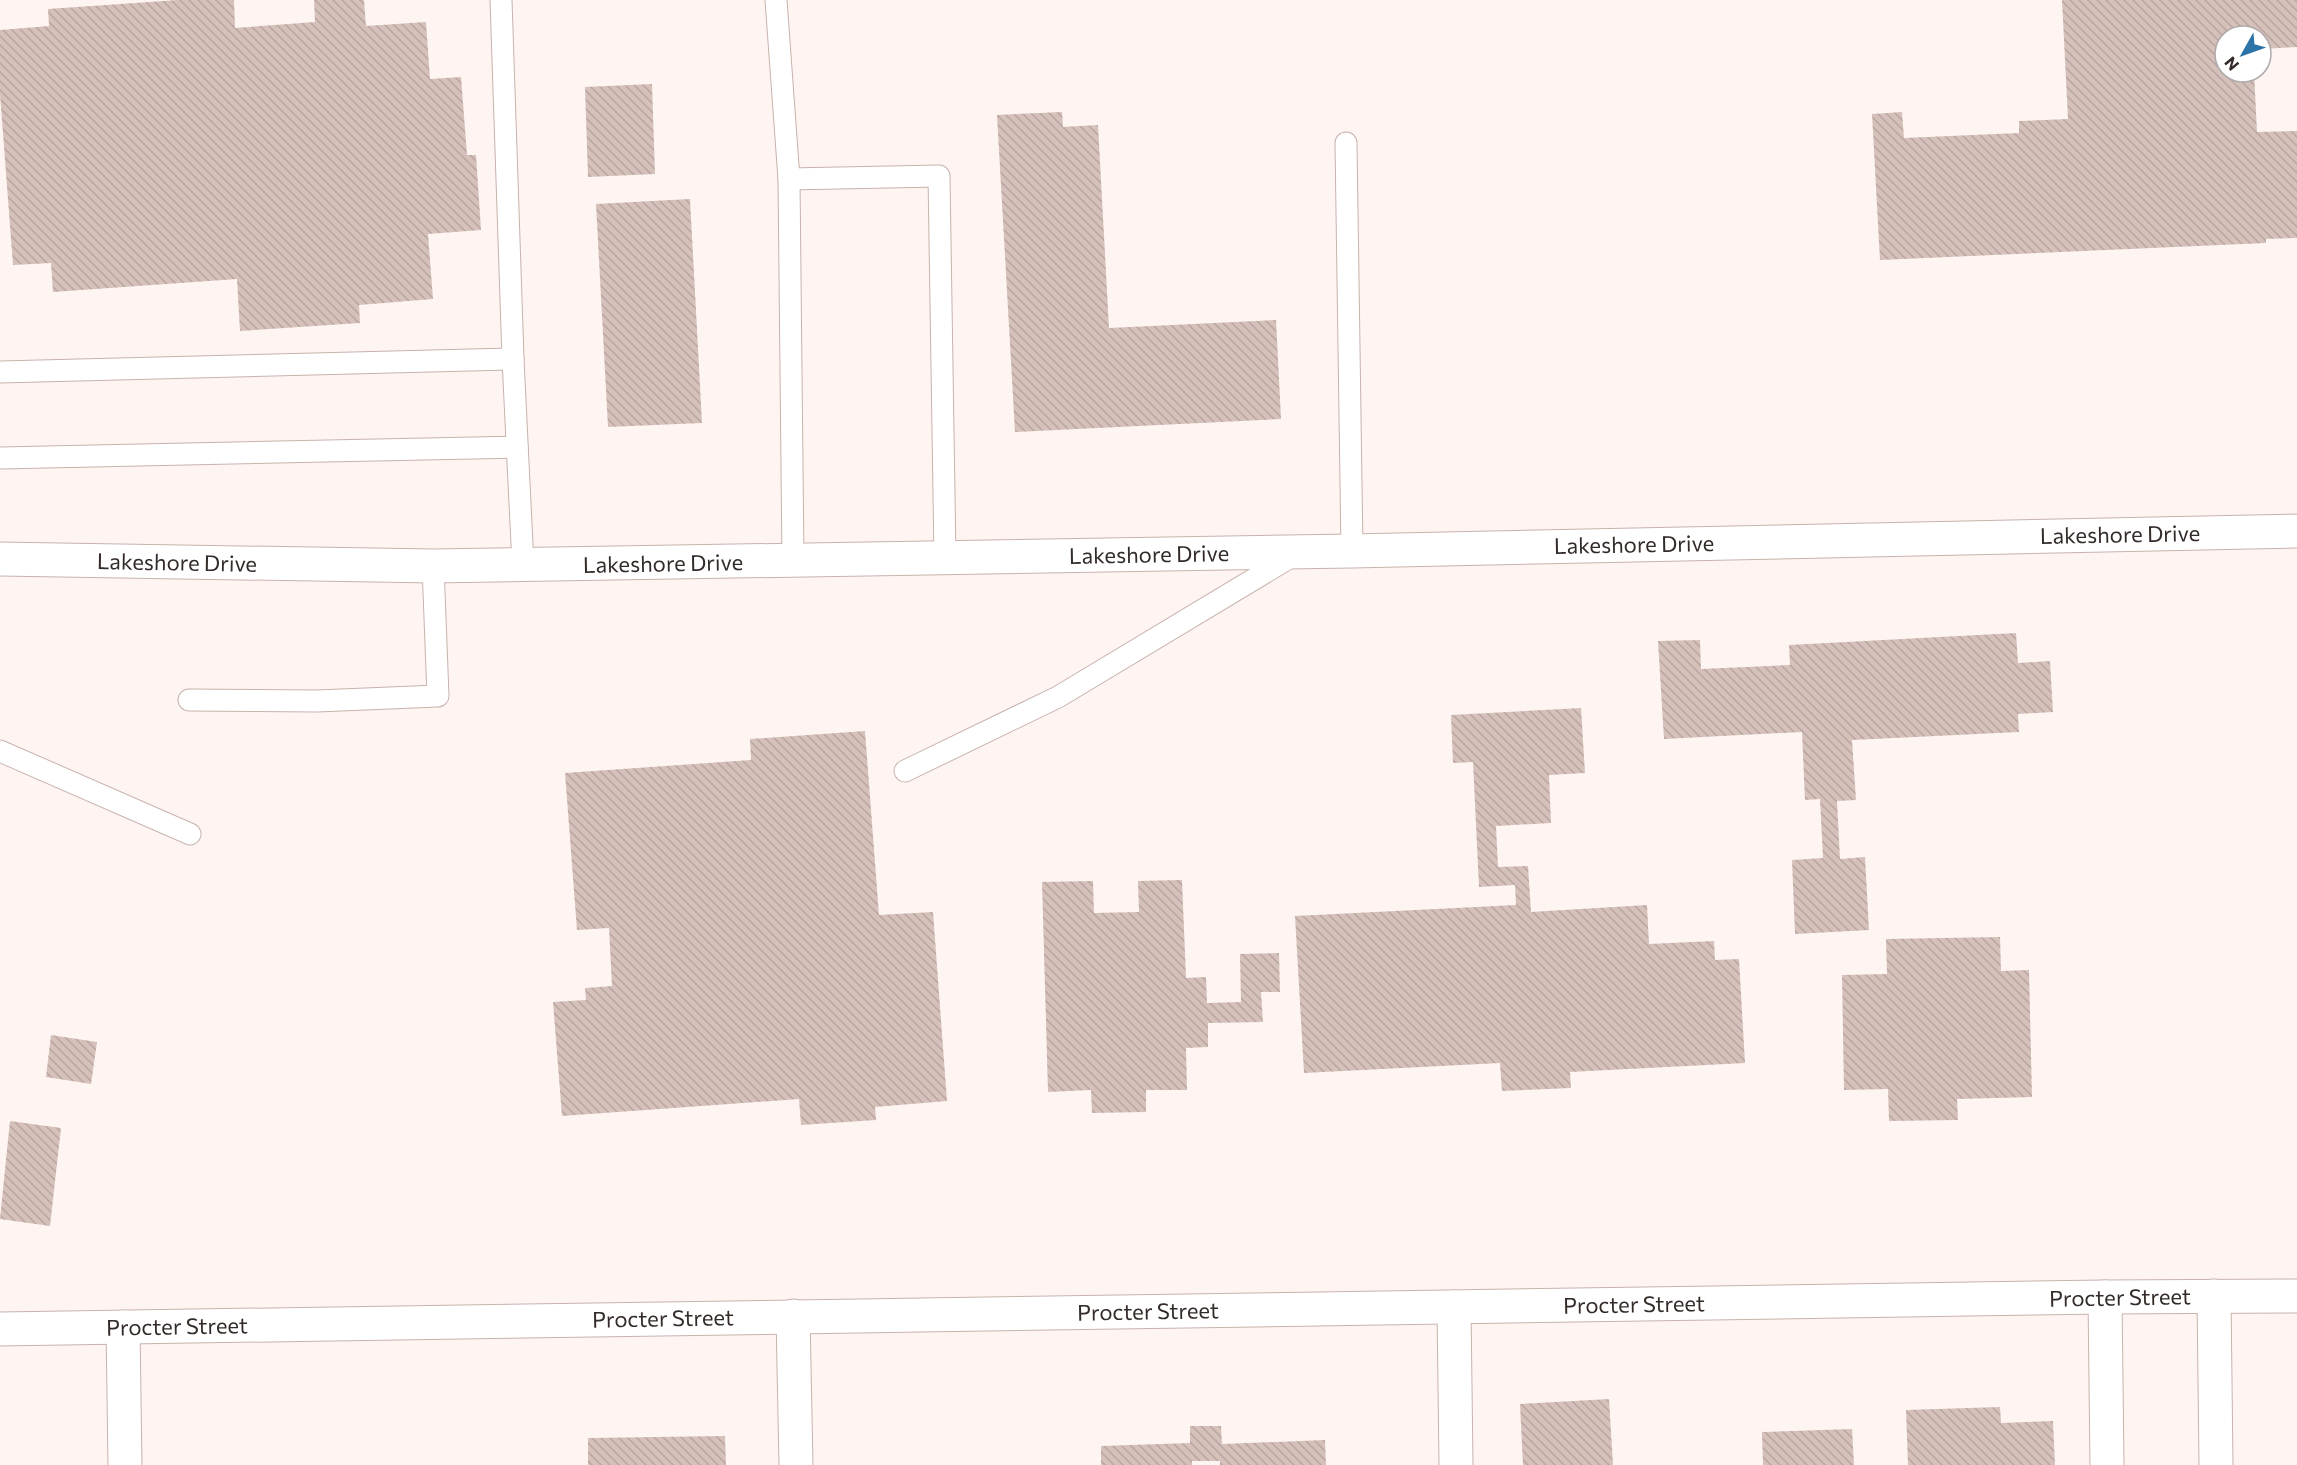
<svg xmlns="http://www.w3.org/2000/svg" width="2297" height="1465" viewBox="0 0 2297 1465" font-family="Commissioner,sans-serif">
  <style>
    .building { fill: url(#building-back-hatch) }
    .lines { fill: none; stroke-linecap: round; stroke-linejoin: round }
    .lane-casing { stroke: #c8b2ad; stroke-width: 23 }
    .street-casing { stroke: #c8b2ad; stroke-width: 35 }
    .secondary-casing { stroke: #c8b2ad; stroke-width: 35 }
    .lane { stroke: #fff; stroke-width: 21 }
    .street { stroke: #fff; stroke-width: 33 }
    .secondary { stroke: #fff; stroke-width: 33 }
    .labels { text-anchor: middle; dominant-baseline: central; stroke-width: 4.5; stroke-linejoin: round; paint-order: stroke }
    .street-label { font-size: 22px; fill: #332b28; stroke: #fff }
  </style>
  <defs>
    <pattern id="building-back-hatch" width="6" height="6" patternUnits="userSpaceOnUse" patternTransform="scale(1.5)"><rect width="6" height="6" fill="#d6c0ba"/><path d="M-1 5l2 2M0 0l6 6M5-1l2 2" fill="none" stroke="#b8a5a0"/></pattern>
  </defs>
  <rect width="100%" height="100%" fill="#fef5f2"/>
  <g class="building">
    <path d="M 178,0 L 234,0 L 235,28 L 315,22 L 314,0 L 364,0 L 366,26 L 426,22 L 430,79 L 461,77 L 467,155 L 476,155 L 481,230 L 428,234 L 433,299 L 359,305 L 360,323 L 240,331 L 237,279 L 53,292 L 51,263 L 13,265 L 0,94 L 0,30 L 49,26 L 48,9 Z"/>
    <path d="M 2062,0 L 2297,0 L 2297,47 L 2261,49 L 2261,36 L 2225,36 L 2225,72 L 2254,72 L 2257,132 L 2297,131 L 2297,238 L 2266,239 L 2266,243 L 1880,260 L 1872,114 L 1902,112 L 1904,138 L 2019,133 L 2019,121 L 2068,119 Z"/>
    <path d="M 652,84 L 655,174 L 588,177 L 585,87 Z"/>
    <path d="M 1062,112 L 1063,127 L 1098,125 L 1109,328 L 1276,320 L 1281,419 L 1015,432 L 997,115 Z"/>
    <path d="M 690,199 L 702,423 L 608,427 L 596,204 Z"/>
    <path d="M 2016,633 L 2018,663 L 2050,661 L 2053,712 L 2018,714 L 2019,732 L 1852,740 L 1856,800 L 1837,801 L 1840,859 L 1865,857 L 1869,930 L 1795,934 L 1792,860 L 1823,858 L 1820,799 L 1805,800 L 1802,732 L 1664,739 L 1658,641 L 1700,640 L 1701,669 L 1790,665 L 1789,645 Z"/>
    <path d="M 1581,708 L 1585,773 L 1549,775 L 1551,823 L 1496,826 L 1498,867 L 1528,866 L 1531,912 L 1647,905 L 1649,944 L 1714,941 L 1715,960 L 1739,959 L 1745,1063 L 1570,1072 L 1571,1088 L 1502,1091 L 1500,1063 L 1304,1073 L 1295,916 L 1516,905 L 1515,885 L 1479,887 L 1473,762 L 1453,763 L 1451,715 Z"/>
    <path d="M 865,731 L 879,915 L 933,912 L 947,1101 L 875,1107 L 876,1120 L 801,1125 L 799,1099 L 562,1116 L 553,1002 L 586,1000 L 585,988 L 612,986 L 609,928 L 577,930 L 565,773 L 751,760 L 750,739 Z"/>
    <path d="M 1182,880 L 1186,978 L 1206,977 L 1207,1003 L 1241,1002 L 1240,954 L 1279,953 L 1280,992 L 1261,992 L 1263,1022 L 1208,1023 L 1208,1047 L 1186,1048 L 1187,1090 L 1146,1090 L 1146,1112 L 1092,1113 L 1091,1090 L 1048,1092 L 1042,882 L 1093,881 L 1094,913 L 1139,912 L 1138,881 Z"/>
    <path d="M 2000,937 L 2001,971 L 2029,970 L 2032,1097 L 1957,1099 L 1958,1120 L 1889,1121 L 1888,1089 L 1844,1090 L 1842,975 L 1887,974 L 1886,939 Z"/>
    <path d="M 51,1035 L 97,1042 L 91,1084 L 46,1077 Z"/>
    <path d="M 10,1121 L 61,1128 L 50,1226 L 0,1219 Z"/>
    <path d="M 1609,1399 L 1613,1465 L 1523,1465 L 1520,1404 Z"/>
    <path d="M 2000,1407 L 2001,1423 L 2053,1421 L 2055,1465 L 1908,1465 L 1906,1410 Z"/>
    <path d="M 1190,1426 L 1221,1426 L 1222,1444 L 1325,1440 L 1326,1465 L 1220,1465 L 1220,1461 L 1192,1461 L 1192,1465 L 1101,1465 L 1101,1446 L 1190,1443 Z"/>
    <path d="M 1852,1429 L 1854,1465 L 1763,1465 L 1762,1432 Z"/>
    <path d="M 725,1436 L 726,1465 L 588,1465 L 588,1438 Z"/>
  </g>
  <g class="lines">
    <g class="lane-casing">
      <g id="lane">
        <path d="M 776,0 L 789,179 L 939,176 L 945,558"/>
        <path d="M 1346,143 L 1352,551"/>
        <path d="M 789,179 L 793,561"/>
        <path d="M 513,359 L 523,565"/>
        <path d="M 0,372 L 513,359 L 501,0"/>
        <path d="M 0,458 L 517,447"/>
        <path d="M 189,700 L 317,701 L 438,696 L 433,566"/>
        <path d="M 0,751 L 190,834"/>
        <path d="M 905,771 L 1058,697 L 1294,555"/>
      </g>
    </g>
    <g class="street-casing">
      <g id="street">
        <path d="M 1454,1307 L 1456,1465"/>
        <path d="M 793,1316 L 796,1465"/>
        <path d="M 123,1327 L 125,1465"/>
      </g>
    </g>
    <g class="secondary-casing">
      <g id="secondary">
        <path d="M 0,559 L 433,566 L 1352,551 L 2297,531"/>
        <path d="M 2214,1296 L 2216,1465"/>
        <path d="M 2105,1297 L 2107,1465"/>
        <path d="M 0,1329 L 2105,1297 L 2297,1296"/>
      </g>
    </g>
    <use href="#lane" class="lane"/>
    <use href="#street" class="street"/>
    <use href="#secondary" class="secondary"/>
  </g>
  <g class="labels">
    <g class="street-label">
      <text transform="translate(2120 534) rotate(-1)">Lakeshore Drive</text>
      <text transform="translate(1634 544) rotate(-1)">Lakeshore Drive</text>
      <text transform="translate(1149 554) rotate(-1)">Lakeshore Drive</text>
      <text transform="translate(177 562) rotate(1)">Lakeshore Drive</text>
      <text transform="translate(663 563) rotate(-1)">Lakeshore Drive</text>
      <text transform="translate(2120 1297) rotate(-1)">Procter Street</text>
      <text transform="translate(1634 1304) rotate(-1)">Procter Street</text>
      <text transform="translate(1148 1311) rotate(-1)">Procter Street</text>
      <text transform="translate(663 1318) rotate(-1)">Procter Street</text>
      <text transform="translate(177 1326) rotate(-1)">Procter Street</text>
    </g>
  </g>
  <g transform="translate(2243 54) rotate(230)"><circle r="28" fill="#ffffff" stroke="#adaaa9" stroke-width="1.5"/>
  <path d="M0-4.5L10 22L0 15L-10 22Z" fill="#2c73a7"/>
  <text y="-9" font-size="16" font-weight="bold" text-anchor="middle" fill="#332b28">N</text>
  </g>
</svg>
